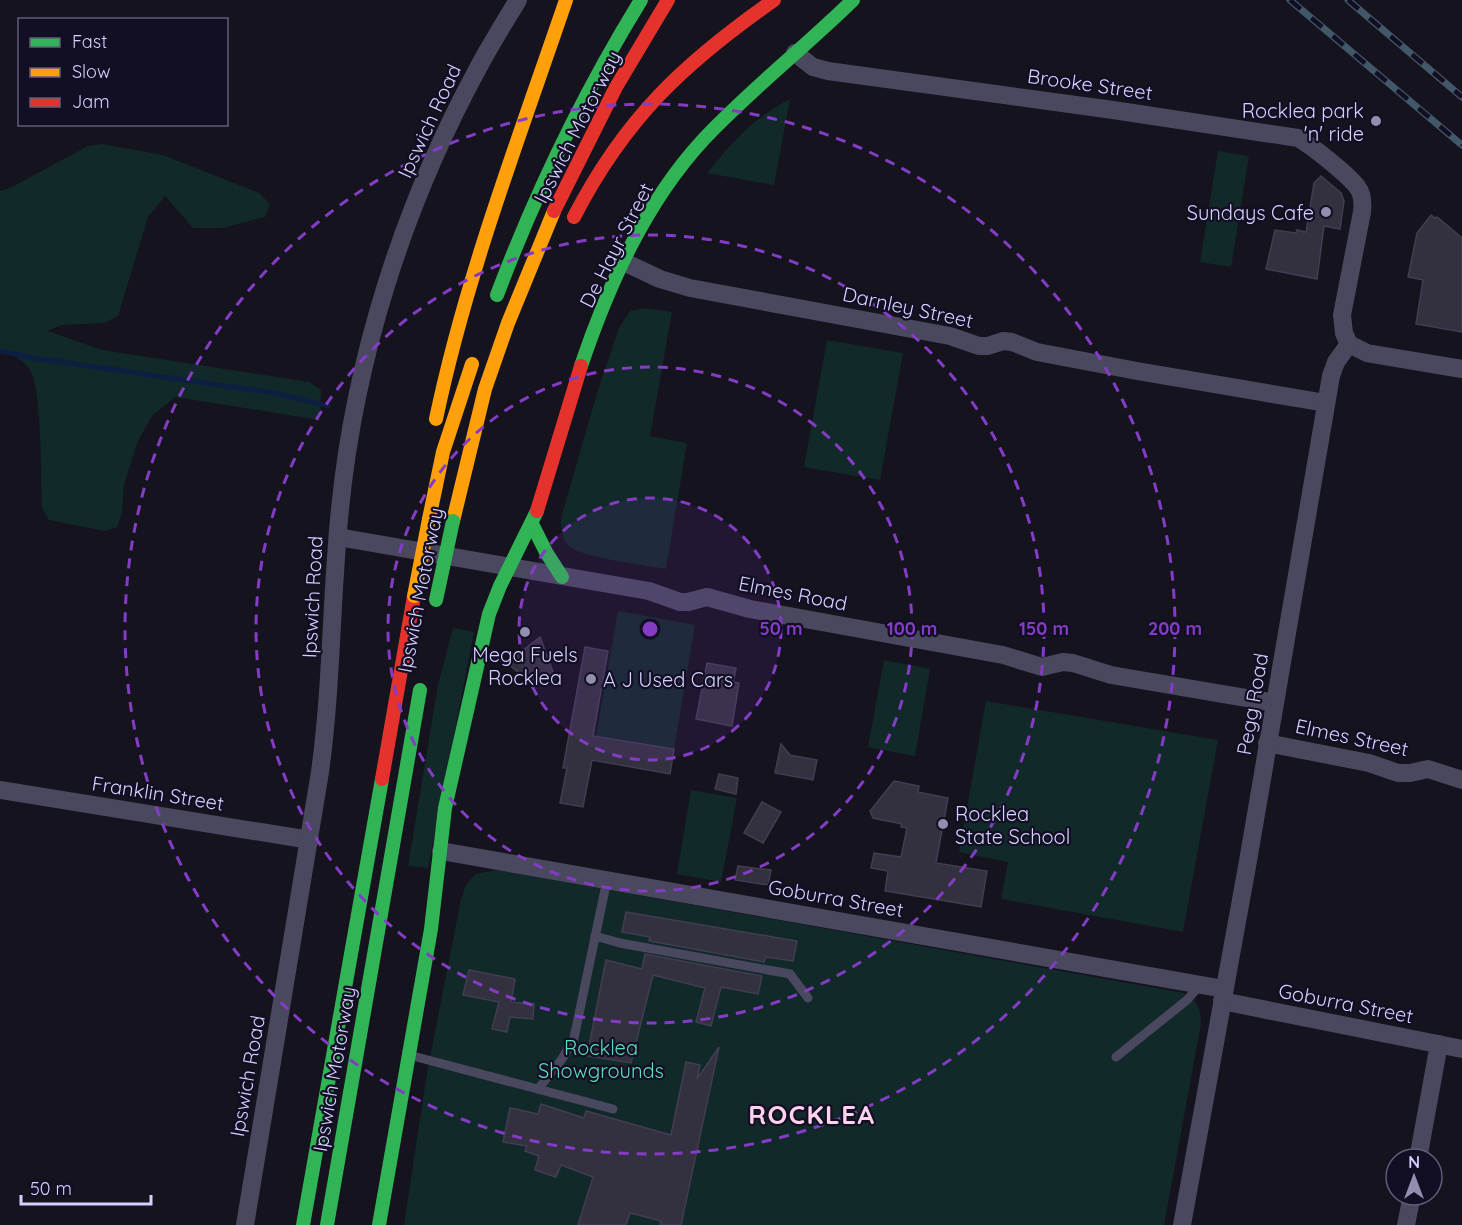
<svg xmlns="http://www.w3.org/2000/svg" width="1462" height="1225" viewBox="0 0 1462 1225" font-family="Quicksand,sans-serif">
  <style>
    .green { fill: #12292a }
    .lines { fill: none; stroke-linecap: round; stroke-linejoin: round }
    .stream { stroke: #0d1f41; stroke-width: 5 }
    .building { fill: #333140; stroke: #413d52; stroke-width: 1.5 }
    .lane { stroke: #49485f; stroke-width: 9 }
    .street { stroke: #49485f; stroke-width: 18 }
    .fast { stroke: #30b455; stroke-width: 14 }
    .slow { stroke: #ff9f0a; stroke-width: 14 }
    .jam { stroke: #e5322d; stroke-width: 14 }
    .rail-casing { stroke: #425768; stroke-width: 7 }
    .rail { stroke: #120e23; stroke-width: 4.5; stroke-dasharray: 14; stroke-linecap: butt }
    .fast-bridge { stroke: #30b455; stroke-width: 14 }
    .slow-bridge { stroke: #ff9f0a; stroke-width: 14 }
    .ring { fill: none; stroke: #843cc5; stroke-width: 3; stroke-dasharray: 10 8 }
    .poi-dot { fill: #928eb0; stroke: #120e23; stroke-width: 2 }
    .labels { text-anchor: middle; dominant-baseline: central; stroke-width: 4.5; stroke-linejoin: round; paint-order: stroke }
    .street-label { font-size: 20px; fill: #d6d0ff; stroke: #120e23 }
    .poi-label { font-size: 20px; fill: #d6d0ff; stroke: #120e23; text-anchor: end }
    .park-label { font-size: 20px; fill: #5cdebe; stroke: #120e23 }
    .district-label { font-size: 26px; font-weight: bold; letter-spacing: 1.5px; fill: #ffd2ee; stroke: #120e23 }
    .centre { fill: #843cc5; stroke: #120e23; stroke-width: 3 }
    .ring-label { font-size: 18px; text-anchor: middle; font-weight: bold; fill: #843cc5; stroke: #120e23; stroke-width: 4.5; stroke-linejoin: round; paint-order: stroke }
  </style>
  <rect width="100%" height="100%" fill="#15131e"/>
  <g class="green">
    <path d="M 790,99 L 774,185 L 707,173 C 735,139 751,120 790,99 Z"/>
    <path d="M 102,144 L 163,155 L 259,193 L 270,204 L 265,217 L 223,228 L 193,228 L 165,196 L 148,217 L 118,316 L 104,323 L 61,325 L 48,331 L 102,350 L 309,382 L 321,390 L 320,420 L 175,397 L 152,416 L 138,441 L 124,484 L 122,513 L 117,527 L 104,531 L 49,520 L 42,508 C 41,481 42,389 30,370 C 25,361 9,352 0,349 L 0,191 L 10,188 L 88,146 Z"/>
    <path d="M 1218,151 L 1249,156 L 1231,267 L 1200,262 Z"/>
    <path d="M 645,308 L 672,312 L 650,436 L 687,443 L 666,569 C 646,565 578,558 567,544 C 561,537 561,526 561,518 L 598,390 L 619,328 L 630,311 Z"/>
    <path d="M 827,340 L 903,353 L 880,480 L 804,467 Z"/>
    <path d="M 618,611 L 695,625 L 674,749 L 596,736 Z"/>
    <path d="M 453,628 L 474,632 L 428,868 L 408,866 L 438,685 Z"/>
    <path d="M 884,660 L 930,669 L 915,756 L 868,747 Z"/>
    <path d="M 986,701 L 1218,740 L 1183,932 L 1001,899 L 1008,862 L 959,852 Z"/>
    <path d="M 691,790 L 737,798 L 721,882 L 677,874 Z"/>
    <path d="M 498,870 L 1184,993 C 1197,1002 1201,1007 1201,1024 L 1164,1225 L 404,1225 L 427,1073 L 461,899 L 466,885 L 475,874 Z"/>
  </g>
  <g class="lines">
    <path class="stream" d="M 0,351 L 34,358 L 274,393 L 328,406"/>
  </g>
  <g class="building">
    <path d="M 1321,176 L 1341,193 L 1344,201 L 1340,229 L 1324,226 L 1317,279 L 1266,269 L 1275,230 L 1296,233 L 1297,230 L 1306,232 L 1314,183 Z"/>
    <path d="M 1431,215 L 1435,218 L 1437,217 L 1462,238 L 1462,332 L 1416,324 L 1423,280 L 1408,277 L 1417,233 Z"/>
    <path d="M 540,637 L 553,672 L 534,686 L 507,663 Z"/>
    <path d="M 585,647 L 608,651 L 593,736 L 674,749 L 670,774 L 592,760 L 583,807 L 560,803 L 567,768 L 563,768 Z"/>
    <path d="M 707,663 L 736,668 L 733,682 L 739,683 L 732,726 L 696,719 Z"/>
    <path d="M 781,744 L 790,755 L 817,760 L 813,780 L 775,773 Z"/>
    <path d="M 719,774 L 738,778 L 736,794 L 715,789 Z"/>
    <path d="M 894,781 L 919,786 L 918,792 L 948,798 L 936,863 L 987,871 L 981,907 L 885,891 L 888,871 L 871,868 L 874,853 L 901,857 L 907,828 L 901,827 L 902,824 L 873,818 L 870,811 Z"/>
    <path d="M 762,802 L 781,812 L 763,843 L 744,833 Z"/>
    <path d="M 738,866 L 771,870 L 768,885 L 735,880 Z"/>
    <path d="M 626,912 L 797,941 L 793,961 L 766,957 L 764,962 L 649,941 L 650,937 L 622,932 Z"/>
    <path d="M 645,954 L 762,976 L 758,994 L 721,987 L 711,1026 L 696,1022 L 705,988 L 653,975 L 631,1063 L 587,1056 L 606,960 L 642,969 Z"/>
    <path d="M 469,970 L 515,979 L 511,1002 L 534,1004 L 533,1019 L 510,1017 L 507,1032 L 492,1029 L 499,1002 L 463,995 Z"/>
    <path d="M 719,1047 L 681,1225 L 660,1225 L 661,1221 L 630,1213 L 626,1225 L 578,1225 L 593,1177 L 561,1165 L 556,1177 L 535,1170 L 539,1156 L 525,1151 L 527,1146 L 503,1142 L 510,1108 L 538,1114 L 541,1104 L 584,1118 L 586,1111 L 671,1135 L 686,1062 L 700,1065 L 697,1079 Z"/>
  </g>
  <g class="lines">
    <g class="lane">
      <path d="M 595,936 L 620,943 L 790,974 L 808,998"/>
      <path d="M 409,1055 L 613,1109"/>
      <path d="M 1116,1057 L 1187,1000 L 1200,985"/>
      <path d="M 538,1089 L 562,1059 L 574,1038 L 607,880"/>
    </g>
    <g class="street">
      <path d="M 795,53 L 813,67 L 828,71 L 1113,110 L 1298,138 C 1312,146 1350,176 1358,188 C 1363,195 1363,203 1362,212 L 1342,315 L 1344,333 L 1349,344 L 1367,353 L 1462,369"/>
      <path d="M 624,262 L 660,279 L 690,288 L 950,336 L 979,346 L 988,346 L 1003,341 L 1012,342 L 1037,352 L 1137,371 L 1326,403"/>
      <path d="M 338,537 L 649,591 L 680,602 L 688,602 L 707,597 L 750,609 L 1003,655 L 1042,667 L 1063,662 L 1073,663 L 1111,675 L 1275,703"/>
      <path d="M 1267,743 L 1369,763 L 1398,773 L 1410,773 L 1428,769 L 1462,780"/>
      <path d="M 0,790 L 310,840"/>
      <path d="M 441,851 L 1224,989"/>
      <path d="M 1222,1001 L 1462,1049"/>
      <path d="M 1418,1159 L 1439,1044"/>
      <path d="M 245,1225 L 320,772 C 332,685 331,597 340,509 C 355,357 404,205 477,70 C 489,47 504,23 518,0"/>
      <path d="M 1182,1225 L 1248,861 L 1331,376 L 1336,362 L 1349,344"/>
      <path d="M 1406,1225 L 1412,1195"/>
    </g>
    <g class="fast">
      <path d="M 497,295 C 536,192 583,94 641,0"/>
      <path d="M 581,366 C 608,286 645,203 703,140 C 750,90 804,48 853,0"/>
      <path d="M 532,524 L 546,552 L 562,577"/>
      <path d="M 303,1225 L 382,779"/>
      <path d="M 327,1225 L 420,690"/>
      <path d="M 379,1225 L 431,929 L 445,808 L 489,614 L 500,586 L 537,511"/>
    </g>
    <g class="slow">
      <path d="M 436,419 C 466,276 519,138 566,0"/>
      <path d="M 429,519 L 443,452 L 472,364"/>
      <path d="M 453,521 L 485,389 L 508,323 L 554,211"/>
    </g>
    <g class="jam">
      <path d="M 554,211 L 616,87 L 668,0"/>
      <path d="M 574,217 C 625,118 684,63 774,0"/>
      <path d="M 537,511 L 581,366"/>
      <path d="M 382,779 L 414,596"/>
    </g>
    <g class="rail-casing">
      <g id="rail">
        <path d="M 1290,0 L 1462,145"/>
        <path d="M 1348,0 L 1462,97"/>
      </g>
    </g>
    <use href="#rail" class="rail"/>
    <path class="fast-bridge" d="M 436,600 L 453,521"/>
    <path class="slow-bridge" d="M 414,596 L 429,519"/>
  </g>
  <circle cx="650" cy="629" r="131" fill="#843cc5" fill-opacity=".12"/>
  <g class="ring">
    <circle cx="650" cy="629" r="131"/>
    <circle cx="650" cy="629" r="262"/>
    <circle cx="650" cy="629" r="394"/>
    <circle cx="650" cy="629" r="525"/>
  </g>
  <g class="poi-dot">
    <circle cx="1376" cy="121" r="6"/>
    <circle cx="1326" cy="212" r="6"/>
    <circle cx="525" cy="632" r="6"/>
    <circle cx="591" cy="679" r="6"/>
    <circle cx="943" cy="824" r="6"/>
  </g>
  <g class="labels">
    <g class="street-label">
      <text transform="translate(1090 84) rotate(8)">Brooke Street</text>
      <text transform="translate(429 121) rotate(-65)">Ipswich Road</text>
      <text transform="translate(577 127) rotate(-63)">Ipswich Motorway</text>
      <text transform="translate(616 245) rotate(-63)">De Hayr Street</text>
      <text transform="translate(908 307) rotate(12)">Darnley Street</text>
      <text transform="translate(420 590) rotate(-79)">Ipswich Motorway</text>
      <text transform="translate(793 593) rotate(11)">Elmes Road</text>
      <text transform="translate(312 597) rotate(-87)">Ipswich Road</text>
      <text transform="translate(1252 704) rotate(-80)">Pegg Road</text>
      <text transform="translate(1352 737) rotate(12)">Elmes Street</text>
      <text transform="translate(158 793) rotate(9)">Franklin Street</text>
      <text transform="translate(836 898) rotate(10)">Goburra Street</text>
      <text transform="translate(1346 1003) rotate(11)">Goburra Street</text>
      <text transform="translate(334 1069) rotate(-80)">Ipswich Motorway</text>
      <text transform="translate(247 1076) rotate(-80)">Ipswich Road</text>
    </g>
    <g class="poi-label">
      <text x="1364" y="110">Rocklea park<tspan x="1364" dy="23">'n' ride</tspan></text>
      <text x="1314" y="212">Sundays Cafe</text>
      <text x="525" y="654" text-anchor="middle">Mega Fuels<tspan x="525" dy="23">Rocklea</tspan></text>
      <text x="603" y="679" text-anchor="start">A J Used Cars</text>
      <text x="955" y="813" text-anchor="start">Rocklea<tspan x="955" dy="23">State School</tspan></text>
    </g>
    <g class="park-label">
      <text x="601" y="1047">Rocklea<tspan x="601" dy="23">Showgrounds</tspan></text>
    </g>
    <g class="district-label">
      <text x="812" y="1114">ROCKLEA</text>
    </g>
  </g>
  <circle cx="650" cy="629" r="9" class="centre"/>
  <g class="ring-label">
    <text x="781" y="635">50 m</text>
    <text x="912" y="635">100 m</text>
    <text x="1044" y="635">150 m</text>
    <text x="1175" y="635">200 m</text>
  </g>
  <rect x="18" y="18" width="210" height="108" fill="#120e23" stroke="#605c7b" stroke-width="1.5"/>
  <rect x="30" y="38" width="30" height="9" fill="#30b455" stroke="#605c7b" stroke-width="1.5"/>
  <text x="72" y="48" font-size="18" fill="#d6d0ff">Fast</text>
  <rect x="30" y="68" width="30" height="9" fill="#ff9f0a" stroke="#605c7b" stroke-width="1.5"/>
  <text x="72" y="78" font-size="18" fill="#d6d0ff">Slow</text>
  <rect x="30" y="98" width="30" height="9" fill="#e5322d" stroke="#605c7b" stroke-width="1.5"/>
  <text x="72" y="108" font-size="18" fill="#d6d0ff">Jam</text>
  <g transform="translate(1414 1177)"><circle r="28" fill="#120e23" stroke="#605c7b" stroke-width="1.5"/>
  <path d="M0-4.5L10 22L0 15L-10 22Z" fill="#928eb0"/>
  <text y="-9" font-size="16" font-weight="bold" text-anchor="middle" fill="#d6d0ff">N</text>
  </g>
  <path d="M21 1195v9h130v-9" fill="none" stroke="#d6d0ff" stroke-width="3"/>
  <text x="30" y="1195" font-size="18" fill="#d6d0ff" stroke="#120e23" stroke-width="4.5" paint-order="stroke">50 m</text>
</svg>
